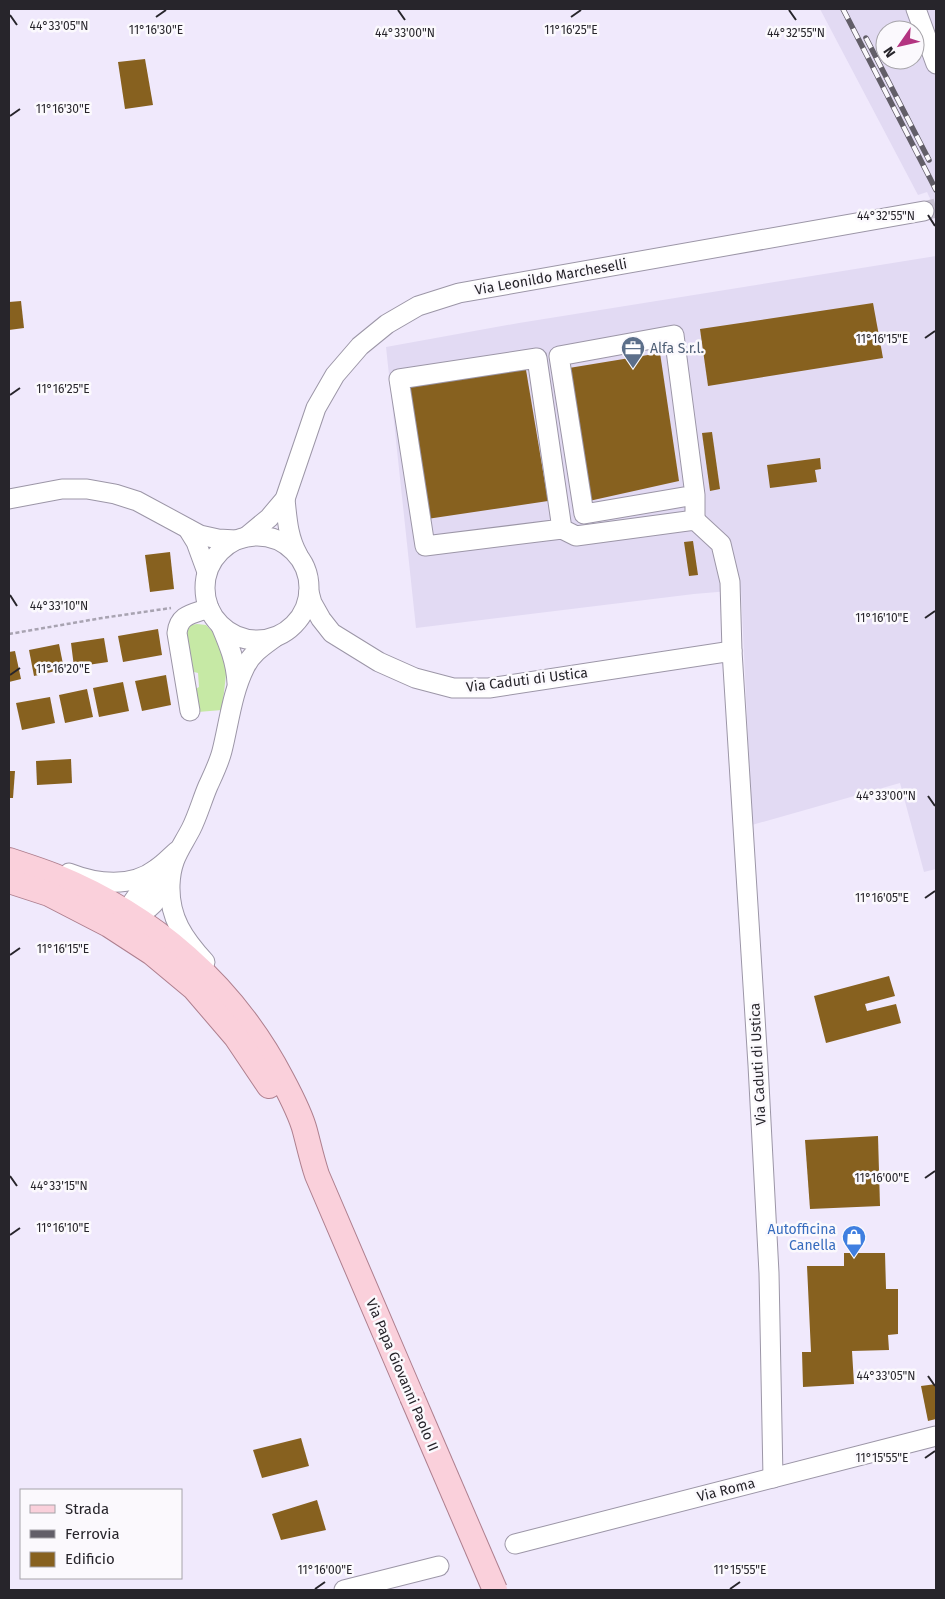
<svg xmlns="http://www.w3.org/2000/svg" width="945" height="1599" viewBox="0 0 945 1599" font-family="'Fira Sans',sans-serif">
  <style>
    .built { fill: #e2daf3; fill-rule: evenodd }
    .green { fill: #c6e9a5 }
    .building { fill: #87611f }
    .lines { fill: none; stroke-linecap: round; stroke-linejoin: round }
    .minor-tunnel { stroke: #c8c2d2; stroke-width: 19; stroke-dasharray: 19 9; stroke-linecap: butt }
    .minor-casing { stroke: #9c96a7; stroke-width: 21 }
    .major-casing { stroke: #ae7f8e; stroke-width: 26 }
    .path { stroke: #a8a3b1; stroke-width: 2.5; stroke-dasharray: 4 2.5; stroke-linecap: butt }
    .minor { stroke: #fff; stroke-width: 19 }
    .major { stroke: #fad0db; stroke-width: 24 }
    .rail-casing { stroke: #625e68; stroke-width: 5.5 }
    .rail { stroke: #fbf9fd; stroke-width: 4; stroke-dasharray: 11; stroke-linecap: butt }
    .major-bridge-casing { stroke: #ae7f8e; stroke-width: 26; stroke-linecap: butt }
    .major-bridge { stroke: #fad0db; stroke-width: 24 }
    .ticks { fill: none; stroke: #27252b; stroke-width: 2 }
    .labels { text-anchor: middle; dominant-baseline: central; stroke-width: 5; stroke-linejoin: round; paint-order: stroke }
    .street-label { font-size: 14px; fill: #27252b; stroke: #fbf9fd }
    .service-label { font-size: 14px; fill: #4e5e75; stroke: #fbf9fd; text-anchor: start }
    .shop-label { font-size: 14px; fill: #366cbe; stroke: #fbf9fd; text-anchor: end }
    .ticks-label { font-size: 12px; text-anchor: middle; fill: #27252b; stroke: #fbf9fd; stroke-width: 5; stroke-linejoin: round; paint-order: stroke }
  </style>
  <rect width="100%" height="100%" fill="#f0e9fc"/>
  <g class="built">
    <path d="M 820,9 L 936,9 L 936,211 L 927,192 L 918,195 ZM 885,30 L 915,30 L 915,60 L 885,60 Z"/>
    <path d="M 936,256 L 936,869 L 924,872 L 900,783 L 752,825 L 741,590 L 694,594 L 416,628 L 386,347 L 519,323 Z"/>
  </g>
  <path class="green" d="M 197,624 L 206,625 L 215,634 L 228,657 L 222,710 L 198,712 L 194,690 L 199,687 L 198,673 L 190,671 L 185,632 L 191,625 Z"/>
  <g class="building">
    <path d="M 145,59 L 153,105 L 125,109 L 118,62 Z"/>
    <path d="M 21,301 L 24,328 L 9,330 L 9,302 Z"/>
    <path d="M 873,303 L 883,358 L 708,386 L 700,329 Z"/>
    <path d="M 660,353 L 679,481 L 589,501 L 569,368 Z"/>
    <path d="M 525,364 L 548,501 L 427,519 L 407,382 Z"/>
    <path d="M 712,432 L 720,489 L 710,491 L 702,433 Z"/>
    <path d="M 820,458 L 821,469 L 815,470 L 817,482 L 770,488 L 767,465 Z"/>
    <path d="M 693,541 L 698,575 L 689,576 L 684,542 Z"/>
    <path d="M 170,552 L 174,589 L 150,592 L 145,555 Z"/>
    <path d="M 158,629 L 162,655 L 123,662 L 118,636 Z"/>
    <path d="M 104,638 L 108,662 L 74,667 L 71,643 Z"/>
    <path d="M 59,644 L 64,669 L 34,676 L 29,650 Z"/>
    <path d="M 15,651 L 21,679 L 9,682 L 9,652 Z"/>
    <path d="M 166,675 L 171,705 L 142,711 L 135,681 Z"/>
    <path d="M 123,682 L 129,711 L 99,717 L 93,688 Z"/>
    <path d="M 87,689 L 93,717 L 65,723 L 59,695 Z"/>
    <path d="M 50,697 L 55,723 L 22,730 L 16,703 Z"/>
    <path d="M 71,759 L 72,783 L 37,785 L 36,761 Z"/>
    <path d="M 9,771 L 15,771 L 13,798 L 9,798 Z"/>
    <path d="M 889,976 L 895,996 L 865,1004 L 867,1011 L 896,1004 L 901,1023 L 826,1043 L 814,996 Z"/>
    <path d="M 878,1136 L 880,1206 L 810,1209 L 805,1140 Z"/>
    <path d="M 844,1253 L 885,1253 L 886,1289 L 898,1289 L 898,1334 L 888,1335 L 889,1350 L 852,1351 L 854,1384 L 803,1387 L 802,1352 L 811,1352 L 807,1266 L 844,1266 Z"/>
    <path d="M 936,1384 L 936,1419 L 928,1421 L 921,1386 Z"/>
    <path d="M 301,1438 L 309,1466 L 262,1478 L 253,1450 Z"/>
    <path d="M 317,1500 L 326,1530 L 281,1540 L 272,1514 Z"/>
  </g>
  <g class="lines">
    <path class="minor-tunnel" d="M 924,211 L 936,208"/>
    <g class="minor-casing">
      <g id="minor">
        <path d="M 916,9 L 936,64"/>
        <path d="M 695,495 L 584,514 L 559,356 L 674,335 L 695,495 L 695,520"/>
        <path d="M 9,499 L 62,489 L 87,489 L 115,494 L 137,501 L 200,535 L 218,539 L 236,540"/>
        <path d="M 285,499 C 287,518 288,538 298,555"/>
        <path d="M 188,529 L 196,542 L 207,572"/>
        <path d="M 562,529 L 537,358 L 399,379 L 425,546 L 562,529 L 576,536 L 695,520 L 721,544 L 730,582 L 732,651"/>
        <circle cx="257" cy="588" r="52"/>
        <path d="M 246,537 L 269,518 L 285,499 L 316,408 L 335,375 L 360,346 L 387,324 L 418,306 L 459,293 L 924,211"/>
        <path d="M 309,592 L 312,603 L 321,619 L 332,633 L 379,662 L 415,678 L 453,688 L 489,688 L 732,651 L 758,1065 L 769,1273 L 773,1478"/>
        <path d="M 221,626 C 229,645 236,662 237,683"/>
        <path d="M 190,711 L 177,633 C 179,614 193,614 209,608"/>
        <path d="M 69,873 C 97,884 131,888 156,869 C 164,864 170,857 177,851"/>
        <path d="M 131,916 C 157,909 158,897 168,875"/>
        <path d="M 125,926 L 131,916 L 132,903 L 155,870"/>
        <path d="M 205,962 C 184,939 169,918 170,885 C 171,859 180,850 191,829 C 198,815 202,800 208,786 C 213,775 219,763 222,751 C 229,723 232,693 245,667 C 251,654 263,646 274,638"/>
        <path d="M 515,1544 L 936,1436"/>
        <path d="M 344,1590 L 439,1566"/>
      </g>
    </g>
    <g class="major-casing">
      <g id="major">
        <path d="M 9,860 C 24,865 40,870 55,876 C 153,916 233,985 282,1079 C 290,1094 301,1115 305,1131 C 309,1146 312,1160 317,1175 L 412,1397"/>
        <path d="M 9,881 L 49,894 L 109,925 L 152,953 L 194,988 L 236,1037 L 269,1086"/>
      </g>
    </g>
    <g class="path">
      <path d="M 312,562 L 317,578"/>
      <path d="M 9,634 L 102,618 L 171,608"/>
    </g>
    <use href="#minor" class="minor"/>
    <use href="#major" class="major"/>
    <g class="rail-casing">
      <g id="rail">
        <path d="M 843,9 L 936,190"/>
        <path d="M 866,38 L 929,160"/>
      </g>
    </g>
    <use href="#rail" class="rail"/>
    <g class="major-bridge-casing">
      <path id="major-bridge" d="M 412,1397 L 495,1590"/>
    </g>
    <use href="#major-bridge" class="major-bridge"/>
  </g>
  <path class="ticks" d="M 398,10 L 405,20M 789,10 L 796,20M 10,15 L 17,25M 156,17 L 166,10M 571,17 L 581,10M 10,116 L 20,109M 928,215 L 935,226M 925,338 L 935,331M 10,395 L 20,388M 10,595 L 17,606M 925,618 L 935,611M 10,675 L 20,668M 928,796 L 935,806M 925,898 L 935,891M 10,955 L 20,948M 10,1176 L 17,1186M 925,1178 L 935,1171M 10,1235 L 20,1228M 928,1376 L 935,1386M 925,1458 L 935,1451M 315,1589 L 325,1582M 730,1589 L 740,1582"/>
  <defs>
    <g id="office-pin" transform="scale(1.25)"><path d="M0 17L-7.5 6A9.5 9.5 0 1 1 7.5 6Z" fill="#5c6f8a" stroke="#fbf9fd"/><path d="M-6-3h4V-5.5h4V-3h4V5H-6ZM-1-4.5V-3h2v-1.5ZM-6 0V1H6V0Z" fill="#fff"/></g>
    <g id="shop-pin" transform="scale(1.25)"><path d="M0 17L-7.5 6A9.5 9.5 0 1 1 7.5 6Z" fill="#3f7fe0" stroke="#fbf9fd"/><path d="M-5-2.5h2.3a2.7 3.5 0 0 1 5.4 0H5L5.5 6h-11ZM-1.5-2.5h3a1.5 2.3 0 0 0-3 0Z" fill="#fff"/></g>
  </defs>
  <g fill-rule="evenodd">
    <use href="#office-pin" x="633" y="348"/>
    <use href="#shop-pin" x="854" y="1237"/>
  </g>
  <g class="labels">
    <g class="street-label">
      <text transform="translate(551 277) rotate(-10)">Via Leonildo Marcheselli</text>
      <text transform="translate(527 680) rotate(-7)">Via Caduti di Ustica</text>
      <text transform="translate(758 1064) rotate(-93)">Via Caduti di Ustica</text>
      <text transform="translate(402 1375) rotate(67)">Via Papa Giovanni Paolo II</text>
      <text transform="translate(726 1490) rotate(-14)">Via Roma</text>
    </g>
    <g class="service-label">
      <text x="650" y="348">Alfa S.r.l.</text>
    </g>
    <g class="shop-label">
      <text x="836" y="1229">Autofficina<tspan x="836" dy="16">Canella</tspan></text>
    </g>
  </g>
  <g class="ticks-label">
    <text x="59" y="30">44°33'05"N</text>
    <text x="156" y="34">11°16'30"E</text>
    <text x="571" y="34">11°16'25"E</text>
    <text x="405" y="37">44°33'00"N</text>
    <text x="796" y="37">44°32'55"N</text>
    <text x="63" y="113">11°16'30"E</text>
    <text x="886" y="220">44°32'55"N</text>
    <text x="882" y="343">11°16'15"E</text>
    <text x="63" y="393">11°16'25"E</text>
    <text x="59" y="610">44°33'10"N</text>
    <text x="882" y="622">11°16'10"E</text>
    <text x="63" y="673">11°16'20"E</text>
    <text x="886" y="800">44°33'00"N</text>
    <text x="882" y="902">11°16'05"E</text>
    <text x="63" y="953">11°16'15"E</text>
    <text x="882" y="1182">11°16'00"E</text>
    <text x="59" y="1190">44°33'15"N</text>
    <text x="63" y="1232">11°16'10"E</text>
    <text x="886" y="1380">44°33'05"N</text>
    <text x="882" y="1462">11°15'55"E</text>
    <text x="325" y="1574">11°16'00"E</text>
    <text x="740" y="1574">11°15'55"E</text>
  </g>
  <rect width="945" height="1599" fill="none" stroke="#27252b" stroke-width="20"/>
  <rect x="20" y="1489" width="162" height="90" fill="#fbf9fd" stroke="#a6a4a9"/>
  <rect x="30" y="1505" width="25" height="8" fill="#fad0db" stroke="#a6a4a9"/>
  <text x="65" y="1514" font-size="15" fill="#27252b">Strada</text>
  <rect x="30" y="1530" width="25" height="8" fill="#625e68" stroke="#a6a4a9"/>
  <text x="65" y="1539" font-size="15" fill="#27252b">Ferrovia</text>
  <rect x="30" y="1552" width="25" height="15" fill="#87611f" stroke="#a6a4a9"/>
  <text x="65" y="1564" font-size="15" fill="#27252b">Edificio</text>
  <g transform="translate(900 45) rotate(236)"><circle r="24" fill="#fbf9fd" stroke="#a6a4a9"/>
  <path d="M0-4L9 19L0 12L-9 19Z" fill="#b33481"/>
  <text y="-8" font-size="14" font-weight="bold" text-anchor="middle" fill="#27252b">N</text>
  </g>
</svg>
